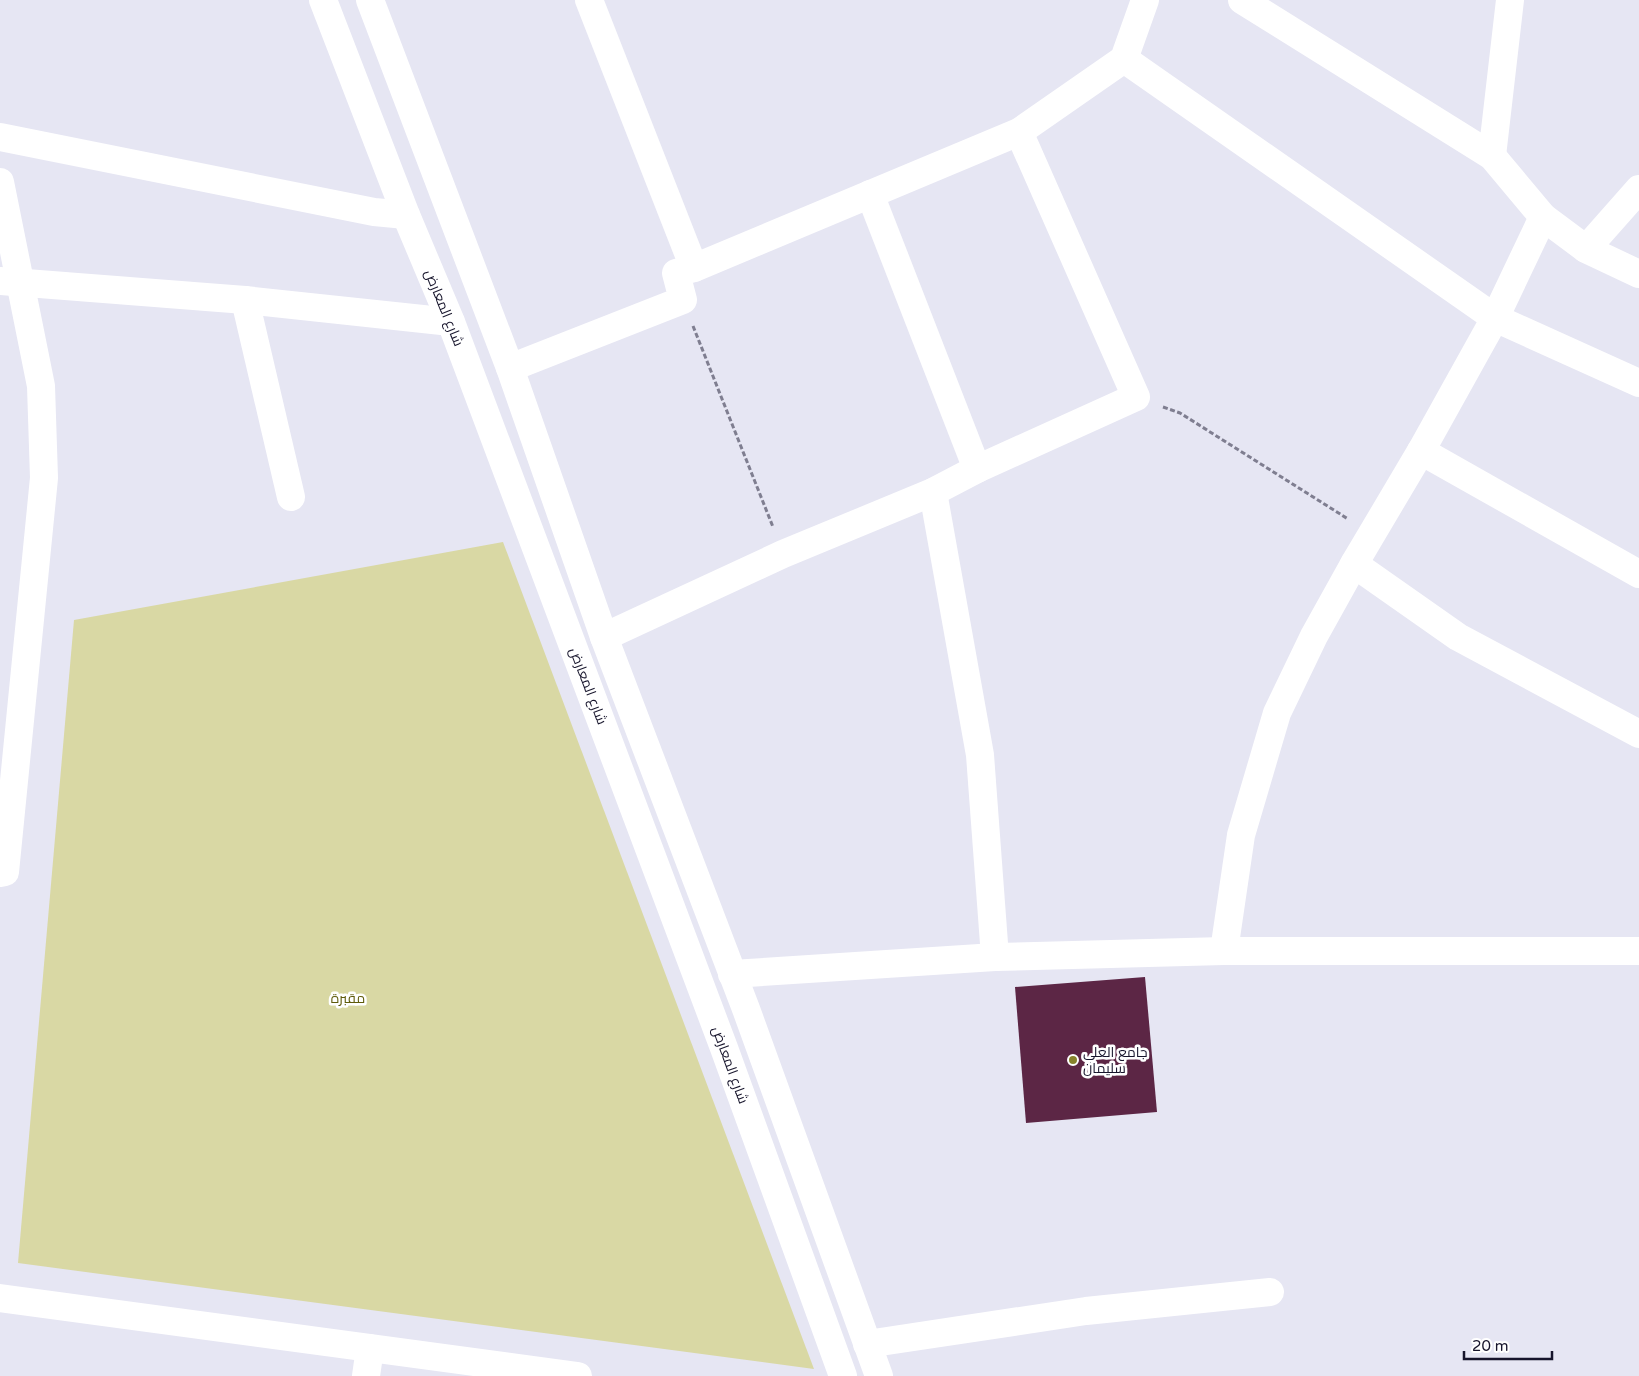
<svg xmlns="http://www.w3.org/2000/svg" width="1639" height="1376" viewBox="0 0 1639 1376" font-family="'Varela Round',Cairo,sans-serif">
  <style>
    .green { fill: #d9d8a4 }
    .building { fill: #5c2645 }
    .lines { fill: none; stroke-linecap: round; stroke-linejoin: round }
    .path { stroke: #7f7e90; stroke-width: 3; stroke-dasharray: 5 2.5; stroke-linecap: butt }
    .minor { stroke: #fff; stroke-width: 28 }
    .tertiary { stroke: #fff; stroke-width: 28 }
    .poi-dot { fill: #87832c; stroke: #fff; stroke-width: 2 }
    .labels { text-anchor: middle; dominant-baseline: central; stroke-width: 5; stroke-linejoin: round; paint-order: stroke }
    .street-label { font-size: 14px; fill: #16142b; stroke: #fff }
    .park-label { font-size: 14px; fill: #5f5b0a; stroke: #fff }
    .poi-label { font-size: 14px; fill: #16142b; stroke: #fff; text-anchor: start }
  </style>
  <rect width="100%" height="100%" fill="#e6e6f3"/>
  <path class="green" d="M 503,542 L 814,1369 L 18,1263 L 74,620 Z"/>
  <path class="building" d="M 1145,977 L 1157,1112 L 1026,1123 L 1015,987 Z"/>
  <g class="lines">
    <g class="path">
      <path d="M 693,326 L 773,527"/>
      <path d="M 1163,407 L 1180,413 L 1348,519"/>
    </g>
    <g class="minor">
      <path d="M 589,0 L 694,268"/>
      <path d="M 1242,0 L 1492,156 L 1543,217"/>
      <path d="M 1124,59 L 1495,318 L 1639,383"/>
      <path d="M 0,137 L 374,212 L 406,215"/>
      <path d="M 1492,156 L 1510,0"/>
      <path d="M 0,182 L 41,386 L 44,478 L 5,872 L 0,873"/>
      <path d="M 870,194 L 977,469"/>
      <path d="M 1586,249 L 1639,274"/>
      <path d="M 0,281 L 245,300 L 451,322"/>
      <path d="M 245,300 L 291,497"/>
      <path d="M 510,368 L 683,300 L 676,273 L 694,268 L 1019,132 L 1124,59 L 1145,0"/>
      <path d="M 1421,451 L 1639,574"/>
      <path d="M 933,492 L 980,755 L 995,957"/>
      <path d="M 1354,564 L 1458,637 L 1639,734"/>
      <path d="M 604,637 L 783,554 L 933,492 L 977,469 L 1136,397 L 1019,132"/>
      <path d="M 1224,951 L 1241,835 L 1277,713 L 1314,636 L 1354,564 L 1421,451 L 1495,318 L 1543,217 L 1586,249 L 1639,189"/>
      <path d="M 732,974 L 995,957 L 1224,951 L 1639,951"/>
      <path d="M 867,1344 L 1086,1311 L 1270,1292"/>
      <path d="M 366,1376 L 370,1348"/>
    </g>
    <g class="tertiary">
      <path d="M 323,0 L 406,215 L 451,322 L 724,1048 L 843,1376"/>
      <path d="M 370,0 L 510,368 L 604,637 L 746,1009 L 879,1376"/>
      <path d="M 0,1298 L 578,1376"/>
    </g>
  </g>
  <circle class="poi-dot" cx="1073" cy="1060" r="5"/>
  <g class="labels">
    <g class="street-label">
      <text transform="translate(444 308) rotate(68)">شارع المعارض</text>
      <text transform="translate(588 686) rotate(69)">شارع المعارض</text>
      <text transform="translate(730 1065) rotate(70)">شارع المعارض</text>
    </g>
    <g class="park-label">
      <text x="348" y="998">مقبرة</text>
    </g>
    <g class="poi-label">
      <text x="1083" y="1052">جامع العلي<tspan x="1083" dy="16">سليمان</tspan></text>
    </g>
  </g>
  <path d="M1464 1351v8h88v-8" fill="none" stroke="#16142b" stroke-width="2.5"/>
  <text x="1472" y="1351" font-size="15" fill="#16142b" stroke="#ffffff" stroke-width="4" paint-order="stroke">20 m</text>
</svg>
